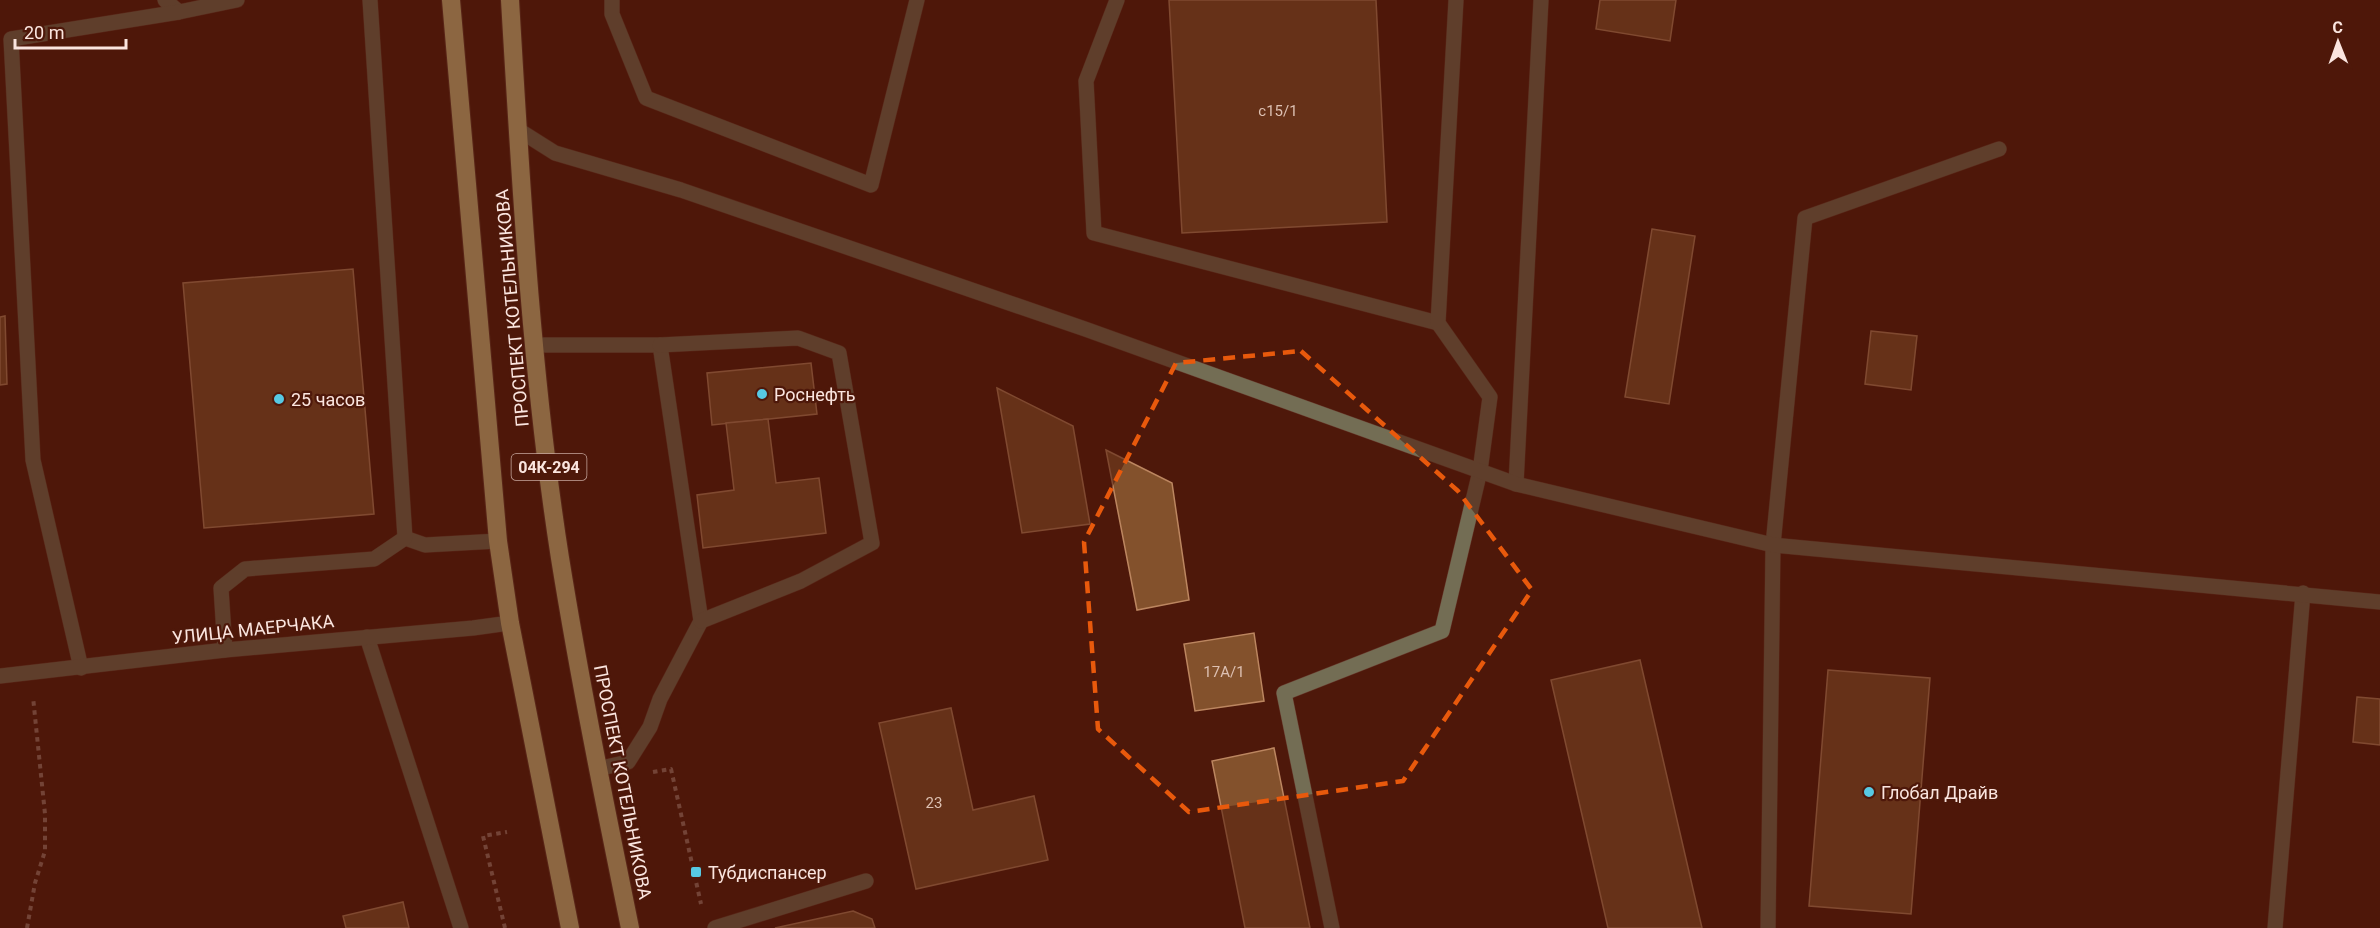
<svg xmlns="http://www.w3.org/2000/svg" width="2380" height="928" viewBox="0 0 2380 928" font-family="Roboto,sans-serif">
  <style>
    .building { fill: #83512c; stroke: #bc8660; stroke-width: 1.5 }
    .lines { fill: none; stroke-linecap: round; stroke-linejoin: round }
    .lane-casing { stroke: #663528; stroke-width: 16 }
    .street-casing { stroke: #663528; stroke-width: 16 }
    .highway-casing { stroke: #663528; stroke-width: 20 }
    .path { stroke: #9f786e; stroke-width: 4; stroke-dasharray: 4.5 4.5; stroke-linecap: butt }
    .lane { stroke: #736d54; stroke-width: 15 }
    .street { stroke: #736d54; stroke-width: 15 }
    .highway { stroke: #d7c686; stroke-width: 18 }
    .marked { fill: none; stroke: #e8590c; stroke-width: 4.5; stroke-dasharray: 12 8; stroke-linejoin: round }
    .poi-dot { fill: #57c9e3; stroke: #4e180a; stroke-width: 2 }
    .labels { text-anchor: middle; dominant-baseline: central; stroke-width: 4.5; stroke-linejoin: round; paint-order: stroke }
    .number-label { font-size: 15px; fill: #ddc0b2 }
    .shield { fill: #4e180a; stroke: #c7a89f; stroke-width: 1.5 }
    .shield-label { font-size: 16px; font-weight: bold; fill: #fbe5df }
    .street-label { font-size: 18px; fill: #fbe5df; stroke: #4e180a }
    .poi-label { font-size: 18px; fill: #fbe5df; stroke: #4e180a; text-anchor: start }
  </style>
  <rect width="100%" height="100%" fill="#4e180a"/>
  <g class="building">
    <path d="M 1169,0 L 1376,0 L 1387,222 L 1182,233 Z"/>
    <path d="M 1600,0 L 1676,0 L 1670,41 L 1596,29 Z"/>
    <path d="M 1652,229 L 1695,236 L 1669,404 L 1625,397 Z"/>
    <path d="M 353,269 L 374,514 L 204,528 L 183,283 Z"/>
    <path d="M 5,316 L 7,384 L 0,385 L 0,317 Z"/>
    <path d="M 1871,331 L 1917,336 L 1911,390 L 1865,384 Z"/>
    <path d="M 811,363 L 817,414 L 712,425 L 707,373 Z"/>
    <path d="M 997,388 L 1073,426 L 1090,524 L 1022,533 Z"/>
    <path d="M 768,419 L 776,483 L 819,478 L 826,533 L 703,548 L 697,495 L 734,490 L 726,423 Z"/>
    <path d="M 1106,450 L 1172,483 L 1189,600 L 1137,610 Z"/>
    <path d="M 1254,633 L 1264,701 L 1195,711 L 1184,644 Z"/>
    <path d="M 1640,660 L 1702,928 L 1608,928 L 1551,680 Z"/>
    <path d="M 1828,670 L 1930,678 L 1911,914 L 1809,906 Z"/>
    <path d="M 2357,697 L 2380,699 L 2380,745 L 2353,742 Z"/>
    <path d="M 951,708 L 973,810 L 1034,796 L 1048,860 L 916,889 L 879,723 Z"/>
    <path d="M 1274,748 L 1310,928 L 1245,928 L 1212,761 Z"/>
    <path d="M 403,902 L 409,928 L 346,928 L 343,916 Z"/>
    <path d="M 853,911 L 872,919 L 875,928 L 775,928 Z"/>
  </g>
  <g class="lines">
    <g class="lane-casing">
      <g id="lane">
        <path d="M 165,0 L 179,12"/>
        <path d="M 612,0 L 612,14 L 646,98 L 871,185 L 917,0"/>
        <path d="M 1117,0 L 1086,81 L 1094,233 L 1438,323"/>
        <path d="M 534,345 L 660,345 L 701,621 L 660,699 L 650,727 L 628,762 L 597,769"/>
        <path d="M 660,345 L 798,338 L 839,353 L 872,543 L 801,581 L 701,621"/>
        <path d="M 1516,484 L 1541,0"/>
        <path d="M 405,538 L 425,545 L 498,541"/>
        <path d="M 367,637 L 461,928"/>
        <path d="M 225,650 L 221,588 L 245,569 L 374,559 L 405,538 L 370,0"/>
        <path d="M 81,668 L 33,460 L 11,39 L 179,12 L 237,0"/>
        <path d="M 715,928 L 866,881"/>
        <path d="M 1332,928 L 1284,693 L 1442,631 L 1480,471 L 1490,397 L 1438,323 L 1456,0"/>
        <path d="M 1768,928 L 1773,545 L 1805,218 L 1999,149"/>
        <path d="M 2275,928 L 2303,593"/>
      </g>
    </g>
    <g class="street-casing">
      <g id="street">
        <path d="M 517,129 L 555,153 L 681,190 L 1085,329 L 1516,484 L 1773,545 L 2380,602"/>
        <path d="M 0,676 L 225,650 L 473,628 L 510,623"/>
      </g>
    </g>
    <g class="highway-casing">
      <g id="highway">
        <path d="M 451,0 L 498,541 L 510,623 L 570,928"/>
        <path d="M 510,0 C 521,186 531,373 560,558 C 580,682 605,805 630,928"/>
      </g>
    </g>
    <g class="path">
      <path d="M 653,772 L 671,769 L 701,904"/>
      <path d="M 27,928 L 35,883 L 45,851 L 45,814 L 33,697"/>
      <path d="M 505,928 L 483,836 L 507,832"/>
    </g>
    <use href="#lane" class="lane"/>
    <use href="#street" class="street"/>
    <use href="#highway" class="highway"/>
  </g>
  <path d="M0 0H2380V928H0ZM 1301,351 L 1458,491 L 1532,590 L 1403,781 L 1189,812 L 1098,729 L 1084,542 L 1176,363 Z" fill="#4e180a" fill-opacity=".55" fill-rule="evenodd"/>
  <path class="marked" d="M 1301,351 L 1458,491 L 1532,590 L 1403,781 L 1189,812 L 1098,729 L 1084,542 L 1176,363 Z"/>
  <g class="poi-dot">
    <circle cx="762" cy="394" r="6"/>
    <circle cx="279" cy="399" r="6"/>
    <circle cx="1869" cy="792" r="6"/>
    <rect x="690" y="866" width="12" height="12" rx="3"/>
  </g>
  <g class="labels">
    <g class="number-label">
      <text x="1278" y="111">с15/1</text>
      <text x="1224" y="672">17А/1</text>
      <text x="934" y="803">23</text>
    </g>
    <rect class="shield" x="511.5" y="454" width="75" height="26" rx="4.5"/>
    <g class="shield-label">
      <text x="549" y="467">04К-294</text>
    </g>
    <g class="street-label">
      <text transform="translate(512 308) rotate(-95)">ПРОСПЕКТ КОТЕЛЬНИКОВА</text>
      <text transform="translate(253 629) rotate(-6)">УЛИЦА МАЕРЧАКА</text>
      <text transform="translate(623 782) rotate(79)">ПРОСПЕКТ КОТЕЛЬНИКОВА</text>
    </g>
    <g class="poi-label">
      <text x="774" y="394">Роснефть</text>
      <text x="291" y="399">25 часов</text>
      <text x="1881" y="792">Глобал Драйв</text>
      <text x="708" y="872">Тубдиспансер</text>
    </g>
  </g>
  <g transform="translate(2338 42) rotate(359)" stroke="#4e180a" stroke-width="4.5" paint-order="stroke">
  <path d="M0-4.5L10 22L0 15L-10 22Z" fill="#fbe5df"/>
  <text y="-9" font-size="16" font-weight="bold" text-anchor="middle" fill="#fbe5df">С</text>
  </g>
  <path d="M15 39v9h111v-9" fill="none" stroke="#fbe5df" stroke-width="3"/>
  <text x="24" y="39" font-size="18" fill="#fbe5df" stroke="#4e180a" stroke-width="4.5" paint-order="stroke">20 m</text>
</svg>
